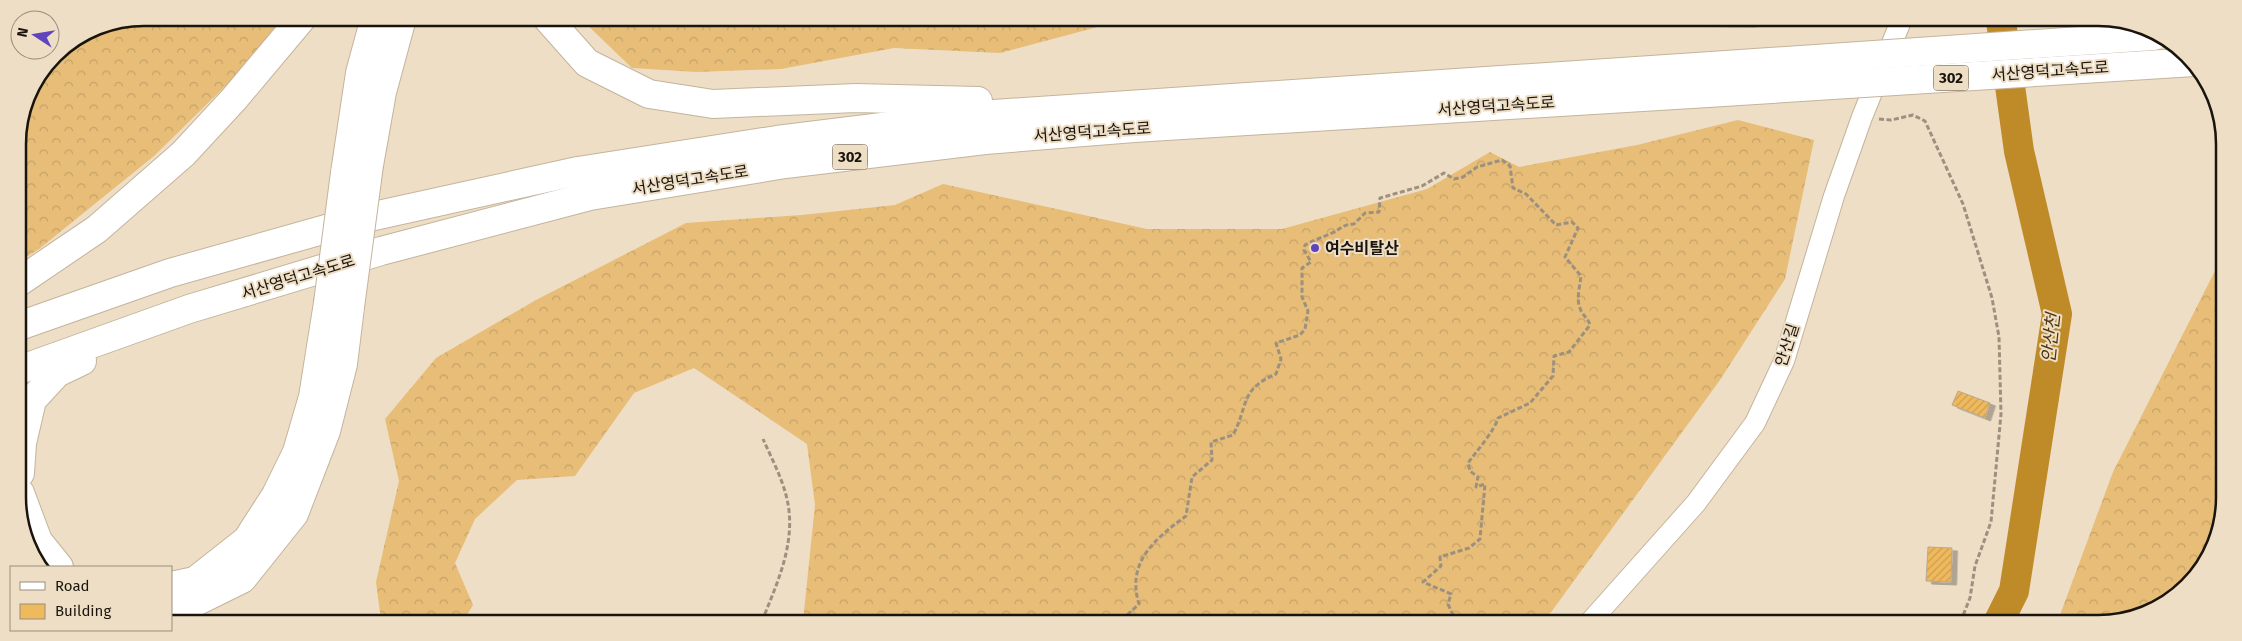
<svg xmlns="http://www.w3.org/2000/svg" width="2242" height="641" viewBox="0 0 2242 641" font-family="'Fira Sans','Noto Sans KR',sans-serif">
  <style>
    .forest { fill: url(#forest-crowns) }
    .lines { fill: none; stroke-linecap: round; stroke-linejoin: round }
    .river { stroke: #bf8b29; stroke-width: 30 }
    .building { fill: url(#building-hatch); stroke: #b8a991; filter: url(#shadow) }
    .tertiary-casing { stroke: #c4b49c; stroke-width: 22 }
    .motorway-casing { stroke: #c4b49c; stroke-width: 30 }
    .path { stroke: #9c907e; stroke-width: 3; stroke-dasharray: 5 2.5; stroke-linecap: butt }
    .tertiary { stroke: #fff; stroke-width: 20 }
    .motorway { stroke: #fff; stroke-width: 28 }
    .motorway-bridge-casing { stroke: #c4b49c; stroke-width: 30; stroke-linecap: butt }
    .motorway-bridge { stroke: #fff; stroke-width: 28 }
    .poi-dot { fill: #6044bd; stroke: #eedec6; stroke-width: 2 }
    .labels { text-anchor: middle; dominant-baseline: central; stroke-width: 4; stroke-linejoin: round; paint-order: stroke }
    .shield { fill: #eedec6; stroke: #5a5144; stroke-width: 1 }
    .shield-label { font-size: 15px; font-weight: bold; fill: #1a150c }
    .street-label { font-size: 16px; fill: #1a150c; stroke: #eedec6 }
    .poi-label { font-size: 16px; font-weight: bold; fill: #1a150c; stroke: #eedec6; text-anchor: start }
    .water-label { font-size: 18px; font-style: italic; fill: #4c360f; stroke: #eedec6 }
    .rim { fill: none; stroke: #1a150c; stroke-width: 2.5 }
  </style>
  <defs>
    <pattern id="forest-crowns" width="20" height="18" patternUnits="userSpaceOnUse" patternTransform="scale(1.25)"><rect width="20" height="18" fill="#e7bd78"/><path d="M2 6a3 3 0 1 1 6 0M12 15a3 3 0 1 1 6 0" fill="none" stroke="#c6a267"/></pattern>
    <pattern id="building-hatch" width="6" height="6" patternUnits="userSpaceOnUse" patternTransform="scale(1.25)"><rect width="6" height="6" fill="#efb95d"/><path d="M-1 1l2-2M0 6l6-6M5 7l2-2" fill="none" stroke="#cc9e50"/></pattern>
    <filter id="shadow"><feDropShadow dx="5.5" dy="3" stdDeviation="0" flood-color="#0004"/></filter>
  </defs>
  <rect width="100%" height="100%" fill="#eedec6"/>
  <g class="forest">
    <path d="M 144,18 L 284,18 L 258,54 L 154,156 L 39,249 L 18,262 L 18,136 L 27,95 L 45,69 L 89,32 L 96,27 Z"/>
    <path d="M 580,18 L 1124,20 L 1000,53 L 894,48 L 781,69 L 696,72 L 632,68 Z"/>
    <path d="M 1680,21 L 1810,21 L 1752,28 L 1705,27 Z"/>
    <path d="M 1738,120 L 1814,140 L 1785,279 L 1720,380 L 1552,611 L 1541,622 L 803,621 L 815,505 L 807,444 L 694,368 L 634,393 L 575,476 L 517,480 L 475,519 L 455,563 L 473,605 L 464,620 L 381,620 L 376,582 L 399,481 L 385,419 L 436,358 L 536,300 L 686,223 L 802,215 L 895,205 L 943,184 L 1147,229 L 1282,229 L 1427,189 L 1490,152 L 1519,167 L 1637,145 Z"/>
    <path d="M 2221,259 L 2220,529 L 2181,592 L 2146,614 L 2106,623 L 2057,623 L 2113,472 Z"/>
  </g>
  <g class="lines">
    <path class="river" d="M 1998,623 L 2014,591 L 2057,314 L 2019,151 L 2001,21"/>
  </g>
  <g class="building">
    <path d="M 1958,391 L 1990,403 L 1985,418 L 1952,405 Z"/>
    <path d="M 1928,547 L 1952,548 L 1951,582 L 1926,581 Z"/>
  </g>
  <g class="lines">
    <g class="tertiary-casing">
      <path id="tertiary" d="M 1590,622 L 1696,503 L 1755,423 L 1784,361 L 1834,196 L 1862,117 L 1901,21"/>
    </g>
    <g class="motorway-casing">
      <g id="motorway">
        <path d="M 547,18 L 587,63 L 649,94 L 713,104 L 856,98 L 978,101"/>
        <path d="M 369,165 L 382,92 L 402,18"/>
        <path d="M 345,173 L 360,73 L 375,18"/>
        <path d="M 19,282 L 97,229 L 183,154 L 234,99 L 302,18"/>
        <path d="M 19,326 L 170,273 L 365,218 L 578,171 L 777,140 L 979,115 L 1711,66"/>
        <path d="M 19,370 L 189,309 L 381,251 L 590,196 L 785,164 L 985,140 L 1134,128 L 1708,93"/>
        <path d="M 20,473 L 22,443 L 32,400 L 57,373 L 82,361"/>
        <path d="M 20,493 L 38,541 L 59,567"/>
        <path d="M 171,586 L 195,581 L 247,540 L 276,495 L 297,452 L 313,397 L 328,303"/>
        <path d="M 171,614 L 242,579 L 294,514 L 326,431 L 343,364 L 350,307"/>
      </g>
    </g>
    <g class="path">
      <path d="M 1879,119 L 1891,120 L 1913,115 L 1925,121 L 1963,204 L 1992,298 L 1999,337 L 2001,414 L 1991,522 L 1975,566 L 1970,598 L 1960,623"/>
      <path d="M 762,621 C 778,581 798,539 786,495 C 781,476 771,457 763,439"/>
      <path d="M 1124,621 L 1124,618 L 1139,604 C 1126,562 1155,539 1186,516 L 1192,477 L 1212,460 L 1211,442 L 1233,435 C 1249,405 1239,390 1276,374 L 1281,359 L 1276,343 L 1300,335 L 1305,329 L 1308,311 L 1302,297 L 1302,268 L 1311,262 L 1304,250 L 1305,245 C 1314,240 1323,237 1332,233 C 1341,229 1343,224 1354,224 L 1365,213 L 1379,212 L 1380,198 L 1422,186 L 1444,173 L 1454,179 L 1463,177 L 1477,167 L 1502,160 L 1510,166 L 1513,188 L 1526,194 L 1556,225 L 1572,222 L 1578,228 L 1565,257 L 1581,276 C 1580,286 1576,299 1580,308 C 1582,315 1588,318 1590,325 L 1569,352 L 1554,356 L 1553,376 L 1530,403 L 1498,418 C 1495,430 1476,452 1468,463 L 1470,471 L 1478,477 L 1476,487 L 1485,484 L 1480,539 L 1469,548 L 1440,557 L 1441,566 L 1423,582 L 1451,594 L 1448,604 L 1455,619 L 1449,622"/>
    </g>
    <use href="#tertiary" class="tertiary"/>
    <use href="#motorway" class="motorway"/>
    <g class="motorway-bridge-casing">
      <g id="motorway-bridge">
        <path d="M 1711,66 L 2153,36"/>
        <path d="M 1708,93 L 2194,62"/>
        <path d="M 328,303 L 345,173"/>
        <path d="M 350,307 L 369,165"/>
      </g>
    </g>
    <use href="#motorway-bridge" class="motorway-bridge"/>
  </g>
  <circle class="poi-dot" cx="1315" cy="248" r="5"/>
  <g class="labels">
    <g class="shield">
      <rect x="1933.5" y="65.5" width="35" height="25" rx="4"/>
      <rect x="832.5" y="144.5" width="35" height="25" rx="4"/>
    </g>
    <g class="shield-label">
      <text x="1951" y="78">302</text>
      <text x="850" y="157">302</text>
    </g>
    <g class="street-label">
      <text transform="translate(2050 71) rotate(-4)">서산영덕고속도로</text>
      <text transform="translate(1496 106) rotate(-4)">서산영덕고속도로</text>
      <text transform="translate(1092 132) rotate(-4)">서산영덕고속도로</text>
      <text transform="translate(690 180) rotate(-9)">서산영덕고속도로</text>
      <text transform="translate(298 277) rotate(-17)">서산영덕고속도로</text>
      <text transform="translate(1787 345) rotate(-72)">안산길</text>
    </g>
    <g class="poi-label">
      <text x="1325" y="248">여수비탈산</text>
    </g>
    <g class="water-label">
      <text transform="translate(2051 338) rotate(-84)">안산천</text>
    </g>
  </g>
  <path d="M0 0H2242V641H0ZM144 26H2098A118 118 0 0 1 2216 144V497A118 118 0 0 1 2098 615H144A118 118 0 0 1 26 497V144A118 118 0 0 1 144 26Z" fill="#eedec6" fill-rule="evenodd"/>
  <path class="rim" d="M144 26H2098A118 118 0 0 1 2216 144V497A118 118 0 0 1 2098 615H144A118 118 0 0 1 26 497V144A118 118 0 0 1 144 26Z"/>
  <rect x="10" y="566" width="162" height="65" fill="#eedec6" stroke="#998e7c"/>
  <rect x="20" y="582" width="25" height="8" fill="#ffffff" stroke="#998e7c"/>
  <text x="55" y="591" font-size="15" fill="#1a150c">Road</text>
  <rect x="20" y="604" width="25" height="15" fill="#efb95d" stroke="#998e7c"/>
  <text x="55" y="616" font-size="15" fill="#1a150c">Building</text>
  <g transform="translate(35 35) rotate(282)"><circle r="24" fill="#eedec6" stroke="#998e7c"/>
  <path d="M0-4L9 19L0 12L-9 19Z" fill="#6044bd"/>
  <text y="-8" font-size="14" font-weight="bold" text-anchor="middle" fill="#1a150c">N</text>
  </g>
</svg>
